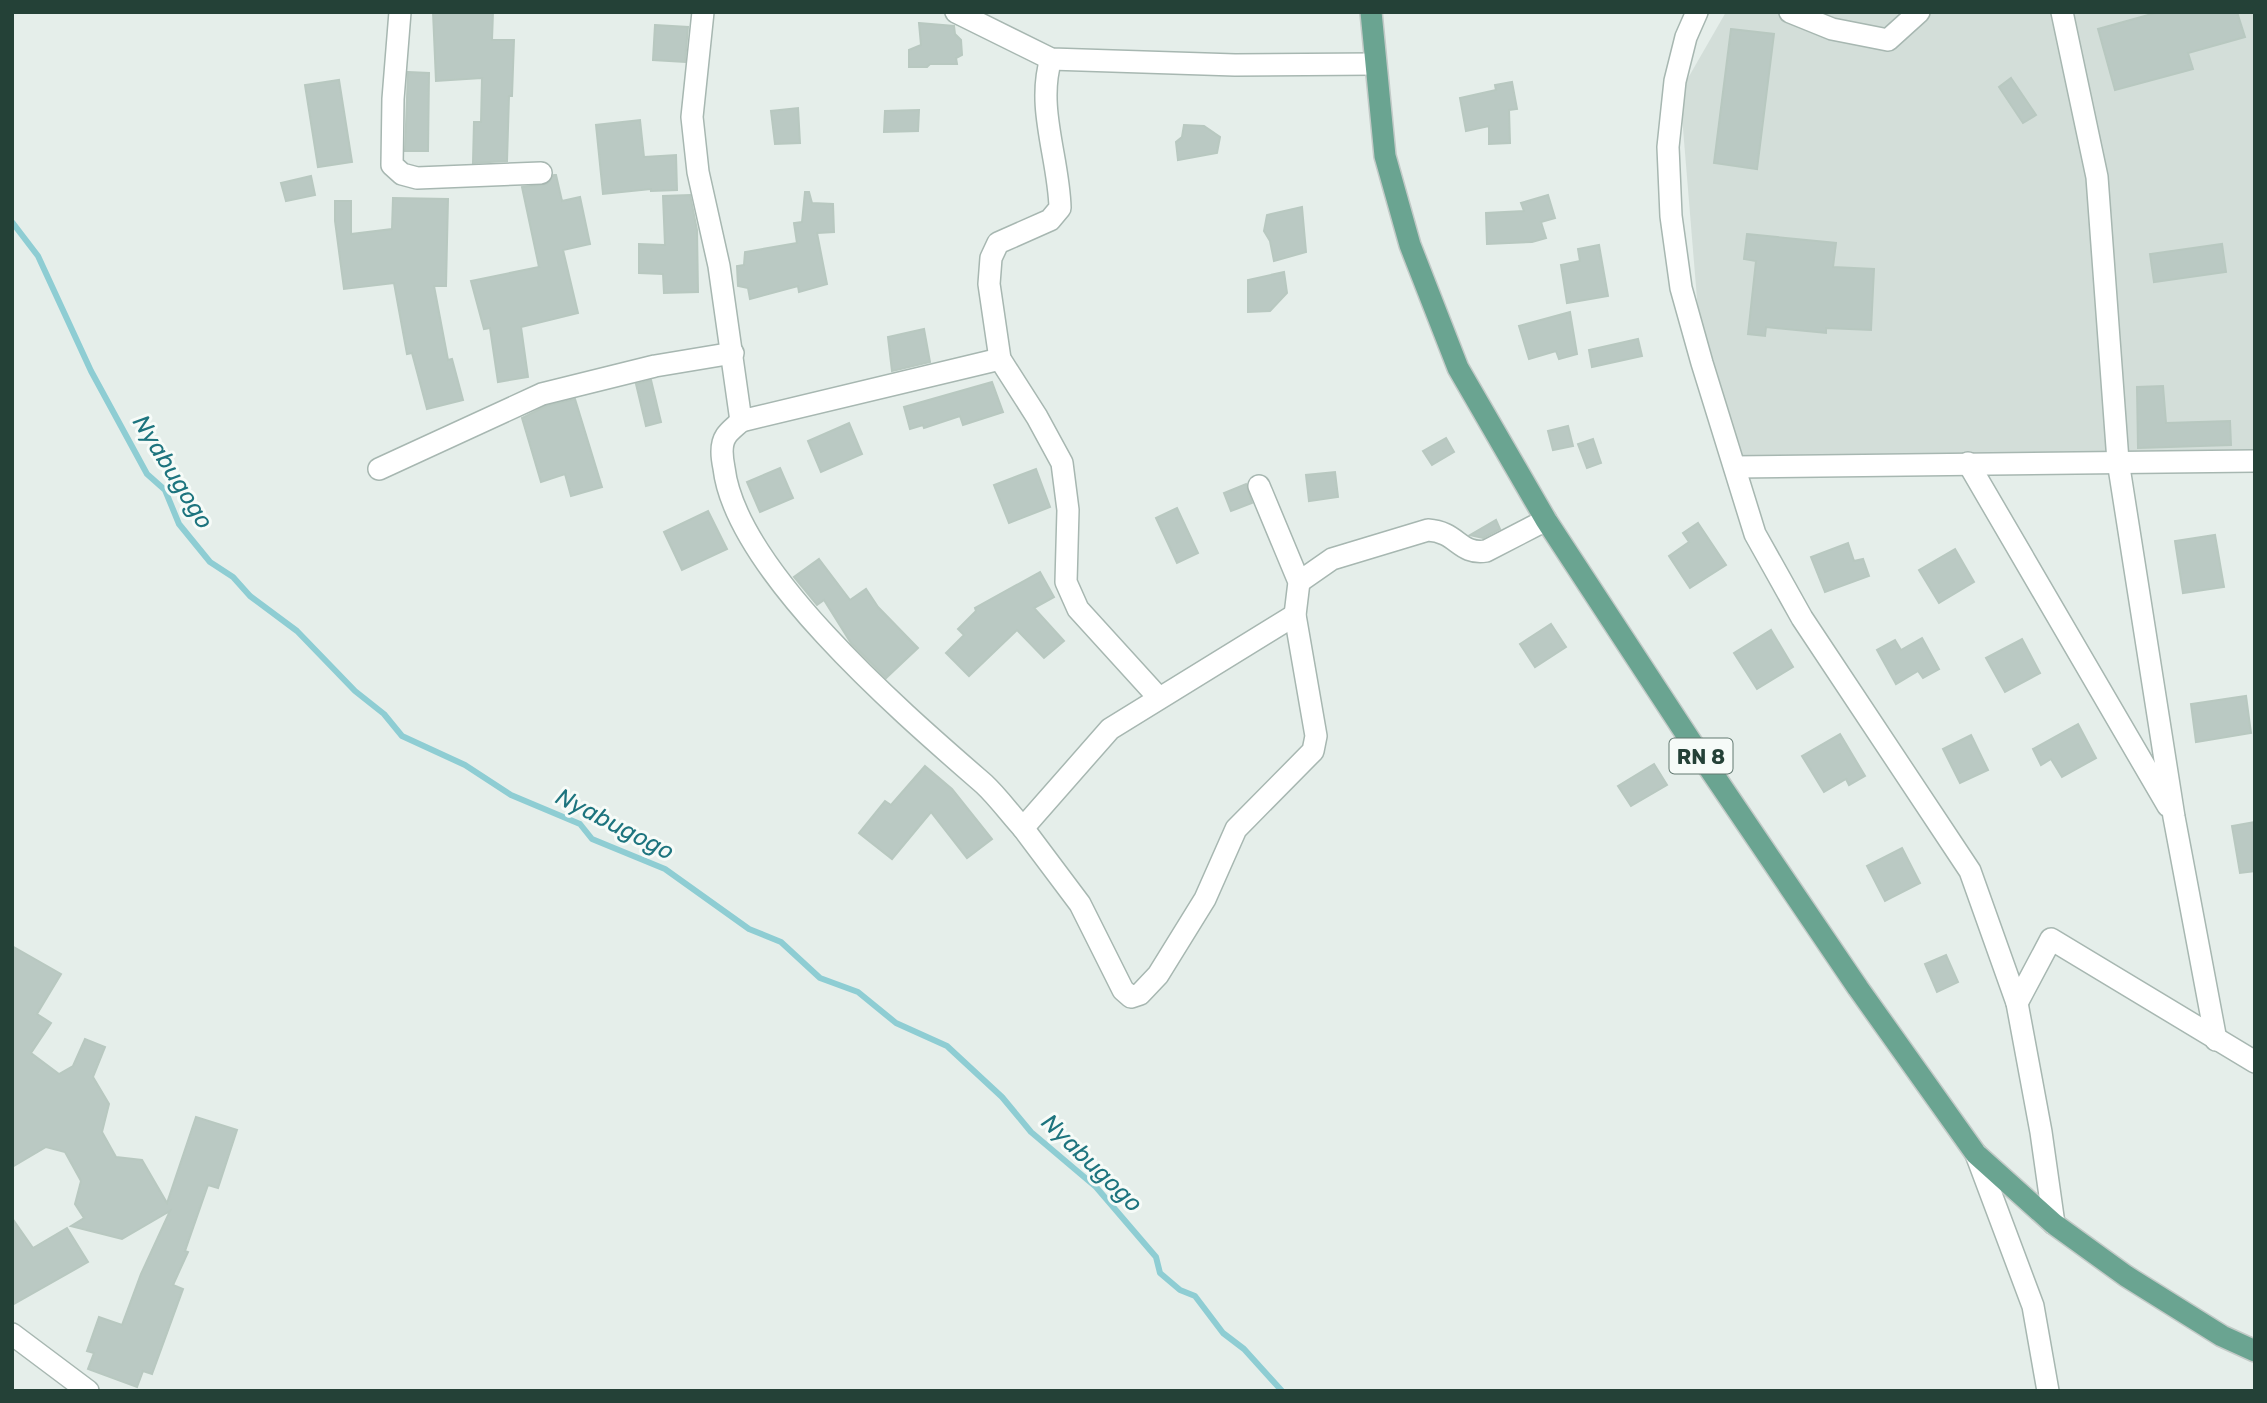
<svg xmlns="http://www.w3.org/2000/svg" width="2267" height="1403" viewBox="0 0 2267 1403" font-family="Rubik,sans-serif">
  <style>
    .built { fill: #d3ded9 }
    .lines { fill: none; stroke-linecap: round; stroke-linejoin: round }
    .stream { stroke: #8ecdd3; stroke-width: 6 }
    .building { fill: #bac9c3; stroke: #b8c8c0; stroke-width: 2 }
    .minor-casing { stroke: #a7b7b1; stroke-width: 24 }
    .major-casing { stroke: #c2cac7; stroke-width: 24 }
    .minor { stroke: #fff; stroke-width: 21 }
    .major { stroke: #6aa491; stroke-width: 21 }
    .labels { text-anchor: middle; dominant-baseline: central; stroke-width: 6; stroke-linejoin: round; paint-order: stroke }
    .shield { fill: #f6fbf8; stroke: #637971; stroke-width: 2 }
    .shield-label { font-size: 21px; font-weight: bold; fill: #244137 }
    .water-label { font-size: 24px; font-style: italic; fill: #1d747e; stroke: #f6fbf8 }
  </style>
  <rect width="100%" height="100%" fill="#e5eeea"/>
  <path class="built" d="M 1726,12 L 2255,12 L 2255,458 L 1739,457 L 1699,323 L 1680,92 Z"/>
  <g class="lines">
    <path class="stream" d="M 12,222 L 38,256 L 91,371 L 147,474 L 165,490 L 179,524 L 210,562 L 233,577 L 250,596 L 297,631 L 355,691 L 384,714 L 402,736 L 465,765 L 511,795 L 580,824 L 592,839 L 665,869 L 749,929 L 781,942 L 820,978 L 858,992 L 896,1023 L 947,1046 L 1002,1097 L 1031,1132 L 1096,1187 L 1156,1257 L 1160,1273 L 1180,1290 L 1195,1296 L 1223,1333 L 1244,1349 L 1282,1391"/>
  </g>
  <g class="building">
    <path d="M 433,12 L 493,12 L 492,40 L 514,40 L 512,96 L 509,96 L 507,161 L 473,163 L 474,122 L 481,122 L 482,78 L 436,81 Z"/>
    <path d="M 2159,12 L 2237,12 L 2245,37 L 2188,53 L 2193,69 L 2115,90 L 2098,29 Z"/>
    <path d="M 919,23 L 954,26 L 955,34 L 961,40 L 962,55 L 956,58 L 957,64 L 930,64 L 927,67 L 909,67 L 909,50 L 921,45 Z"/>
    <path d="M 655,25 L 688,27 L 685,62 L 653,60 Z"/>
    <path d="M 1731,29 L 1774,34 L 1757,169 L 1714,163 Z"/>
    <path d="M 408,72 L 429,73 L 428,151 L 405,151 Z"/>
    <path d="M 2011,78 L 2036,115 L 2023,123 L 1999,87 Z"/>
    <path d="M 339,80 L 352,162 L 318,167 L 305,85 Z"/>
    <path d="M 1512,82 L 1517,109 L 1509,110 L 1510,143 L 1489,144 L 1489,126 L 1466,131 L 1460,98 L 1496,90 L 1495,85 Z"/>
    <path d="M 798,108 L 800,143 L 775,144 L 771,111 Z"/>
    <path d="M 919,110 L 918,131 L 884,132 L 885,111 Z"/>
    <path d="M 640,120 L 644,157 L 676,155 L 677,190 L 651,191 L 651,189 L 603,194 L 596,125 Z"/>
    <path d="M 1184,125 L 1204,126 L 1220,137 L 1217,153 L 1178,160 L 1176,142 L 1182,137 Z"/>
    <path d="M 554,175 L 556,175 L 562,201 L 580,197 L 590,244 L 563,250 L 578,313 L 521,327 L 528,377 L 498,382 L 490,328 L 484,329 L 471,281 L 539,267 L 522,187 L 547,184 Z"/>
    <path d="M 311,176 L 315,195 L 286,201 L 281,183 Z"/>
    <path d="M 805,192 L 809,192 L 812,203 L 833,204 L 834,232 L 817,233 L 827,284 L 799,292 L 798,286 L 750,299 L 748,288 L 738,286 L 737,266 L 744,265 L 745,252 L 797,243 L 794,223 L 802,222 Z"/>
    <path d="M 690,195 L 697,230 L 698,292 L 664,293 L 663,274 L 639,273 L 639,244 L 665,245 L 663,196 Z"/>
    <path d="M 1548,195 L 1555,218 L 1541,222 L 1546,238 L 1532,242 L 1487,244 L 1486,213 L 1524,211 L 1521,203 Z"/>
    <path d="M 393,198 L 448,199 L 446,286 L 434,286 L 448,360 L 452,359 L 463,400 L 427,409 L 412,353 L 407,354 L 394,283 L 344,289 L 335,221 L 335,201 L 351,201 L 351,234 L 392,229 Z"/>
    <path d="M 1302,207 L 1306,252 L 1274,261 L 1270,241 L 1264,231 L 1267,215 Z"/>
    <path d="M 1747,234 L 1836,243 L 1833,267 L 1874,269 L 1871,330 L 1826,328 L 1826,333 L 1766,327 L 1765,336 L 1748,334 L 1756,261 L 1744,259 Z"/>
    <path d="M 2222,244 L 2226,272 L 2154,282 L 2150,254 Z"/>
    <path d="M 1599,245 L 1608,296 L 1567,303 L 1561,265 L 1580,261 L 1578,249 Z"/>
    <path d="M 1284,272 L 1287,293 L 1270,311 L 1248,312 L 1248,280 Z"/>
    <path d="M 1570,312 L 1577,354 L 1559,359 L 1556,351 L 1529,359 L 1519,326 Z"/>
    <path d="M 924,329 L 930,362 L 892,371 L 888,337 Z"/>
    <path d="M 1638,339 L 1642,356 L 1592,367 L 1589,350 Z"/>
    <path d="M 651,380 L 661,422 L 646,426 L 636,384 Z"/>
    <path d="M 992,382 L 1003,412 L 963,425 L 960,416 L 924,428 L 923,425 L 910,429 L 904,407 Z"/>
    <path d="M 2163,386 L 2166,423 L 2230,421 L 2231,445 L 2138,448 L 2137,387 Z"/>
    <path d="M 575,399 L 602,487 L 571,496 L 565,474 L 541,482 L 522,418 L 546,406 Z"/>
    <path d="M 849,423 L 862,454 L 821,472 L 808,441 Z"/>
    <path d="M 1568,426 L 1573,446 L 1553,450 L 1548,431 Z"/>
    <path d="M 1446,438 L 1454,452 L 1432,465 L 1423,451 Z"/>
    <path d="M 1593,439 L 1601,463 L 1587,468 L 1578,444 Z"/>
    <path d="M 780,468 L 793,498 L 760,512 L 747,482 Z"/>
    <path d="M 1036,469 L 1050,507 L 1009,523 L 994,485 Z"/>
    <path d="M 1335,472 L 1338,497 L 1309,501 L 1306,475 Z"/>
    <path d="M 1246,484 L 1252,503 L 1231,511 L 1224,493 Z"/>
    <path d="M 1177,508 L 1198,553 L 1177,563 L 1156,518 Z"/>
    <path d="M 708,511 L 727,549 L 682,570 L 664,532 Z"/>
    <path d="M 1496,520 L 1500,529 L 1483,538 L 1470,535 Z"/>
    <path d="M 1698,523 L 1726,565 L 1690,588 L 1669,556 L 1689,542 L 1683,533 Z"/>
    <path d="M 2215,535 L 2224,587 L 2183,593 L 2175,541 Z"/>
    <path d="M 1848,543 L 1854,561 L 1863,559 L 1869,576 L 1825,592 L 1811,557 Z"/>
    <path d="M 1955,549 L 1974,582 L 1939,603 L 1919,570 Z"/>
    <path d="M 819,559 L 850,600 L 866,589 L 878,607 L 918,648 L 886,678 L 851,643 L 824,600 L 817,605 L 794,577 Z"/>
    <path d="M 1040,572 L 1054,597 L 1034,608 L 1064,641 L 1044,658 L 1017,630 L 969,676 L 946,653 L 964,635 L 958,629 L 976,611 L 975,608 Z"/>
    <path d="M 1551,624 L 1566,647 L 1535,667 L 1520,644 Z"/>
    <path d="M 1771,630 L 1793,667 L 1757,689 L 1734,653 Z"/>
    <path d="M 1922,638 L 1939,669 L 1923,678 L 1918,671 L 1896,684 L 1877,650 L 1895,640 L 1901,650 Z"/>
    <path d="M 2022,639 L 2040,673 L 2005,692 L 1986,658 Z"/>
    <path d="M 2246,696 L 2251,733 L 2196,742 L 2191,704 Z"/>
    <path d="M 2078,724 L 2096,758 L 2062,777 L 2051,759 L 2041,765 L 2033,749 Z"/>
    <path d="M 1840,734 L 1865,776 L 1849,785 L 1846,779 L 1824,792 L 1802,756 Z"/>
    <path d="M 1971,735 L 1988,770 L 1960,783 L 1943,749 Z"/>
    <path d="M 1654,764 L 1667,785 L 1631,806 L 1618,786 Z"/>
    <path d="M 925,766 L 952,789 L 992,839 L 967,858 L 931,812 L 892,859 L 859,833 L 885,801 L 891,805 Z"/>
    <path d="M 2255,822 L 2255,871 L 2240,873 L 2232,826 Z"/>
    <path d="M 1902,848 L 1920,883 L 1885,901 L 1867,866 Z"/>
    <path d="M 12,946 L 61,974 L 37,1014 L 51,1023 L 31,1053 L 59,1074 L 73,1066 L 85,1039 L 105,1047 L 93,1077 L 109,1104 L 102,1132 L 116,1157 L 142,1160 L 167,1203 L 196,1117 L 237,1130 L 218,1188 L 208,1185 L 185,1251 L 188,1252 L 173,1285 L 183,1289 L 152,1374 L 143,1371 L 137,1387 L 88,1369 L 94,1353 L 87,1351 L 99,1317 L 122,1325 L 141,1274 L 170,1211 L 122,1239 L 71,1226 L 84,1218 L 75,1204 L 81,1181 L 65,1152 L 46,1147 L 12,1167 Z"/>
    <path d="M 1946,955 L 1958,982 L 1937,992 L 1925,964 Z"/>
    <path d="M 12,1218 L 33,1248 L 67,1228 L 88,1262 L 12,1305 Z"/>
  </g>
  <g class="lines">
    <g class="minor-casing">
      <g id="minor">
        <path d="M 400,12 L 393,99 L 392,165 L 402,174 L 417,178 L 541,173"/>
        <path d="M 703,12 L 692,117 L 698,172 L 719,266 L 741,421 L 1000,359"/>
        <path d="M 956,12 L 1051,59 L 1235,65 L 1375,64"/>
        <path d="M 1697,12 L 1686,37 L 1675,81 L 1668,147 L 1671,216 L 1681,288 L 1702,363 L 1755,534 L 1802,618 L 1970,871 L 2017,1003 L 2041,1132 L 2054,1224"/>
        <path d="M 1790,12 L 1832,29 L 1888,40 L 1919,12"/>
        <path d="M 2062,12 L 2097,177 L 2118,461 L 2174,817 L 2216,1040"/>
        <path d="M 1051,59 C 1036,107 1059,159 1060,208 L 1050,220 L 998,243 L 991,258 L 989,284 L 1000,359 L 1037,417 L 1062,463 L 1068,510 L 1066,582 L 1078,609 L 1159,698"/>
        <path d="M 741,421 C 736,426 729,431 726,436 C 720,445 722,458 724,468 C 736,571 907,717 984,784 C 998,797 1010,814 1023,828 L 1110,729 L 1295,615"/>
        <path d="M 1968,463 L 2168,806"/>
        <path d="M 1735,467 L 2255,461"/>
        <path d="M 379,469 L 542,394 L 655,366 L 733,353"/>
        <path d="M 1299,582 L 1332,559 L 1428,530 C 1458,532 1459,555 1486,551 L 1546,520"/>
        <path d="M 1023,828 L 1080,904 L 1123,990 L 1131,997 L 1140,994 L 1158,975 L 1205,899 L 1236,829 L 1313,751 L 1316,736 L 1295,615 L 1299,582 L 1259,486"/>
        <path d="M 2017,1003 L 2051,939 L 2255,1062"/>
        <path d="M 1976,1154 L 2033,1306 L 2048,1391"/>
        <path d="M 12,1334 L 88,1391"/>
      </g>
    </g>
    <g class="major-casing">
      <path id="major" d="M 1371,12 L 1385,156 L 1410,245 L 1458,368 L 1546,520 L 1690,740 L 1858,988 L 1976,1154 L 2054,1224 L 2126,1276 L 2222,1336 L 2255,1351"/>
    </g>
    <use href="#minor" class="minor"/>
    <use href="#major" class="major"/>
  </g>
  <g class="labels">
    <rect class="shield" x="1669.5" y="738.5" width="63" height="35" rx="5"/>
    <g class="shield-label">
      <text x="1701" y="756">RN 8</text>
    </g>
    <g class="water-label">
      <text transform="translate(173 472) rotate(58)">Nyabugogo</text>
      <text transform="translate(615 824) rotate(27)">Nyabugogo</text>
      <text transform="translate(1092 1163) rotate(44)">Nyabugogo</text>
    </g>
  </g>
  <rect width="2267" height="1403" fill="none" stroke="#244137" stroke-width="28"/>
</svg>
